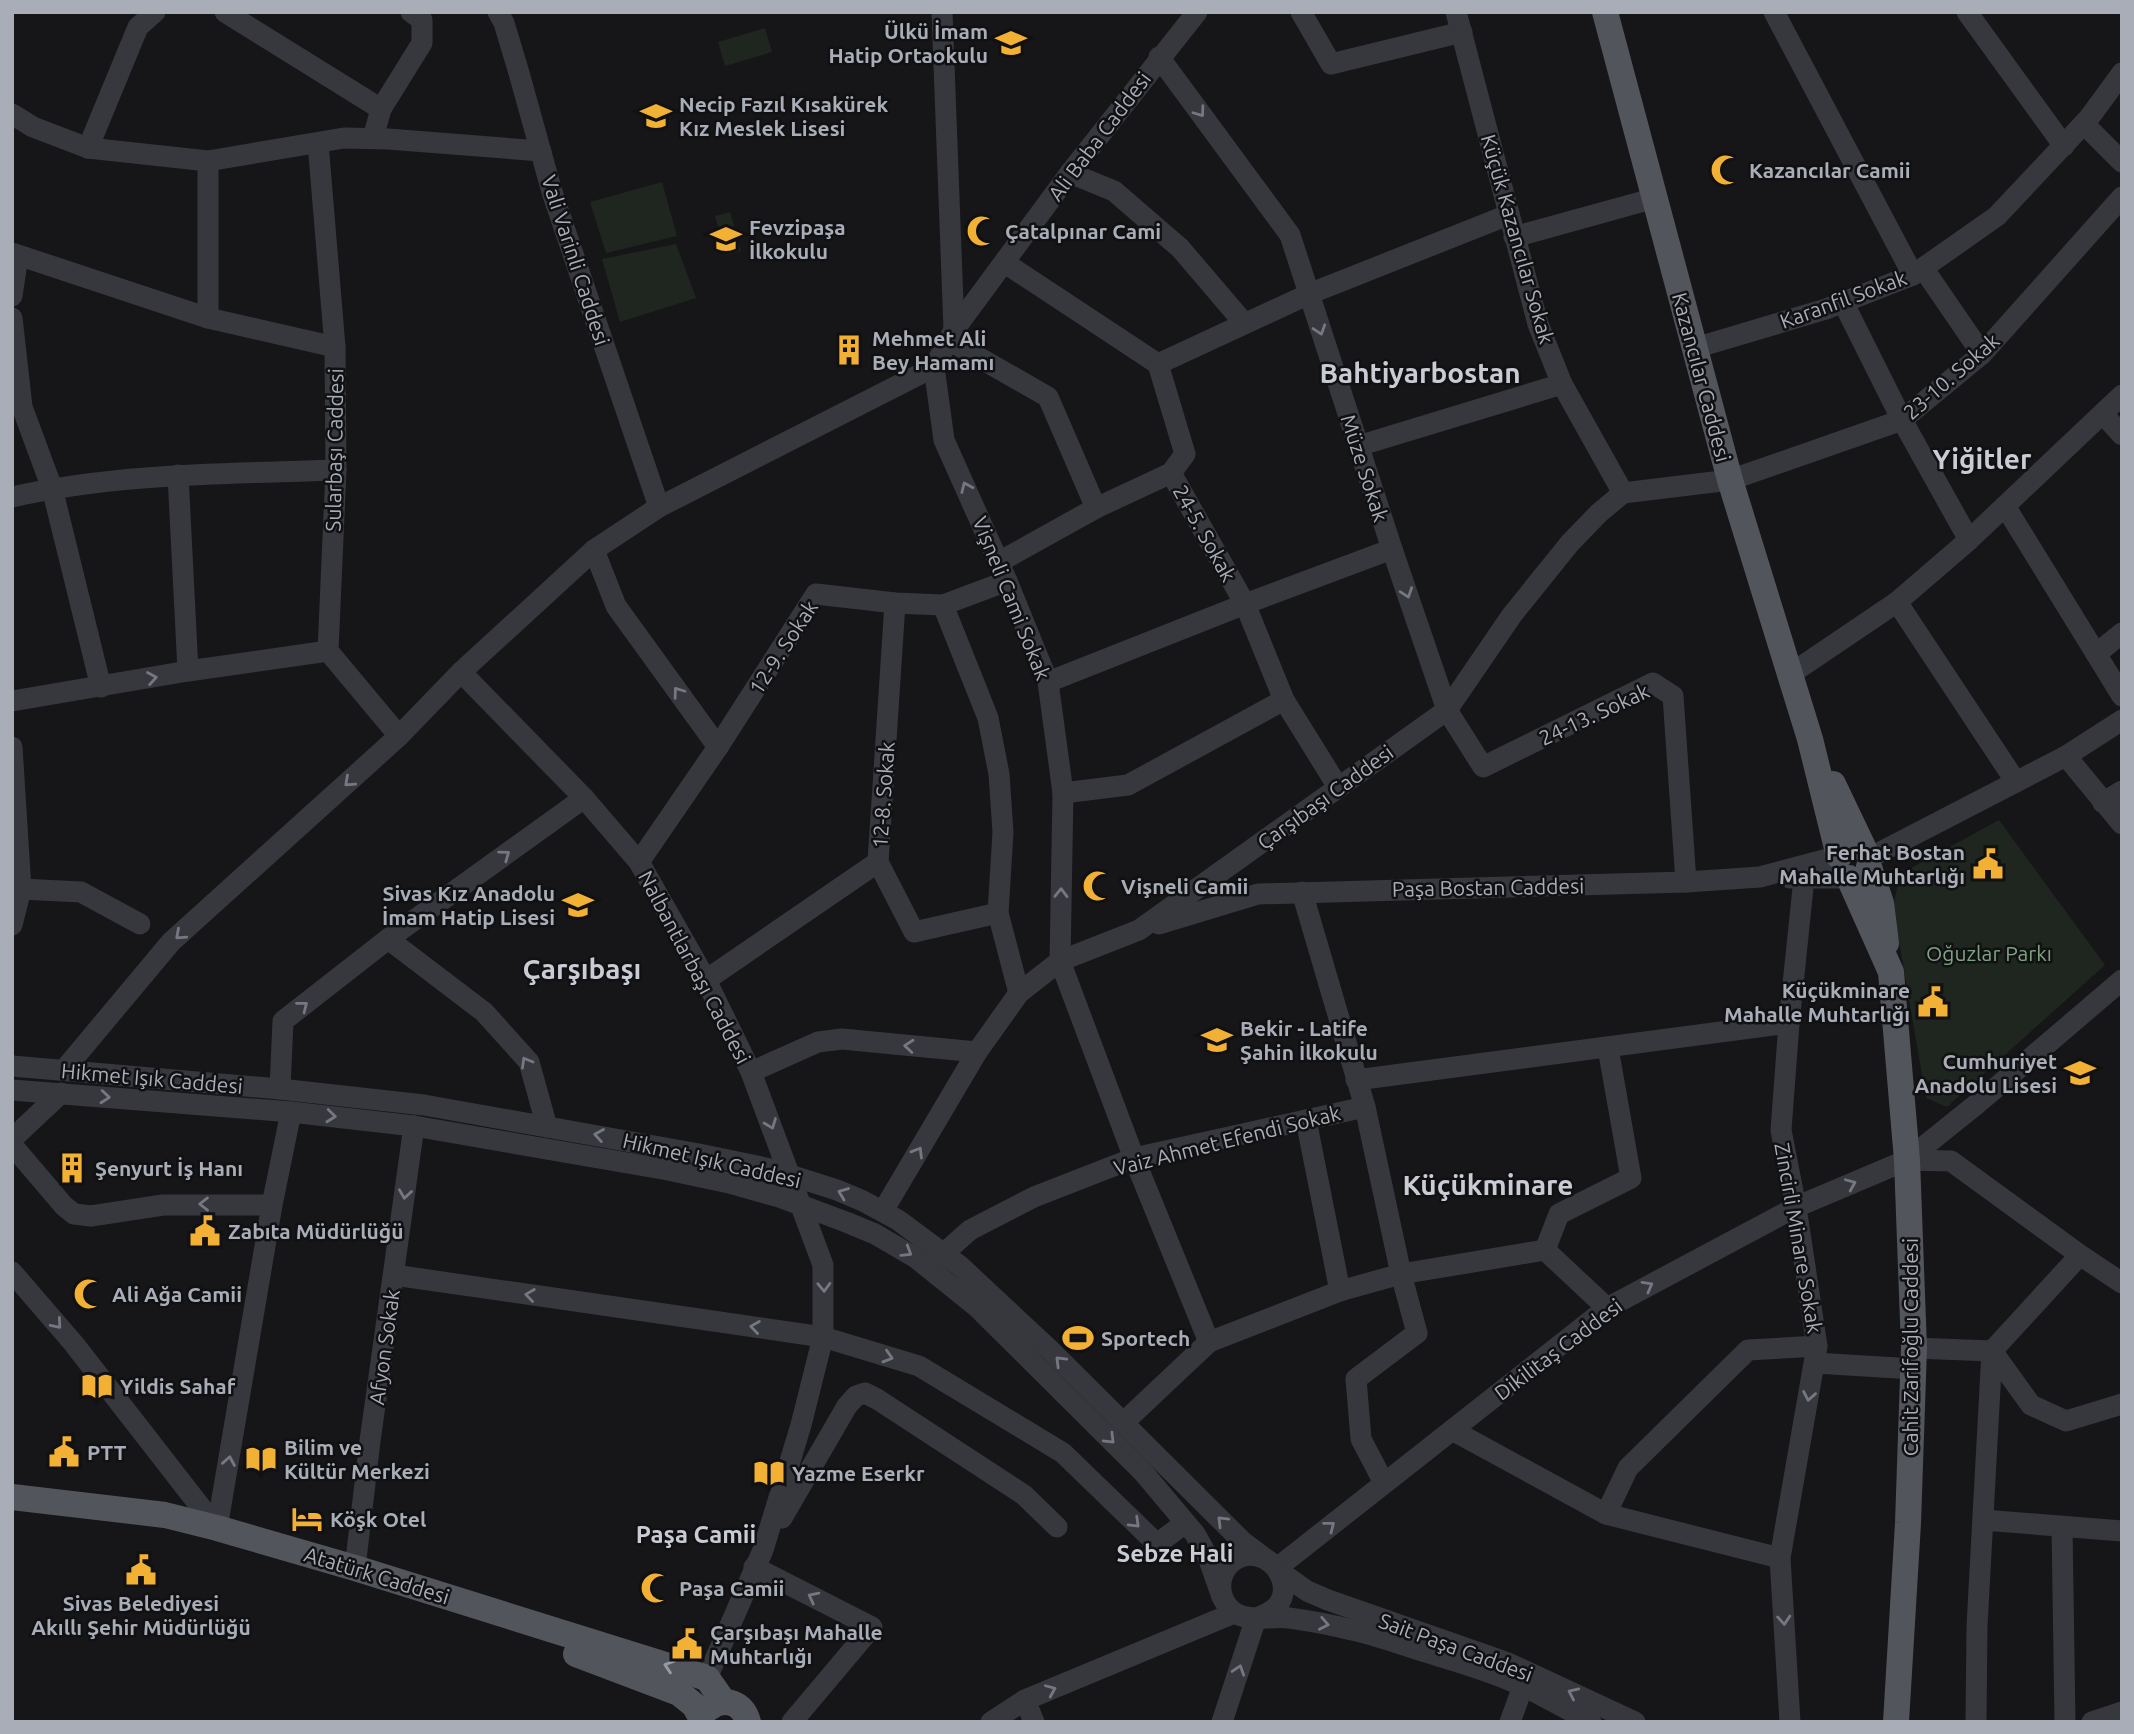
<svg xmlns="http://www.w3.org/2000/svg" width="2134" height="1734" viewBox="0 0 2134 1734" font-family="Ubuntu,sans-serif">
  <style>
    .green { fill: #1e261f }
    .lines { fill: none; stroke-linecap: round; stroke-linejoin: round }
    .minor { stroke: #37383d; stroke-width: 21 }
    .major { stroke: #53555c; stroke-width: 26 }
    .oneway { stroke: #757881 }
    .oneway2 { stroke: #979ba6 }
    .labels { text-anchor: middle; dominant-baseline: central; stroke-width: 5; stroke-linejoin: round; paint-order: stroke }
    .poi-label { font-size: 21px; font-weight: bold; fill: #a8adb8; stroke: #111113; text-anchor: start }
    .street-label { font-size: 21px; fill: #a8adb8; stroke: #111113 }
    .park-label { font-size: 21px; fill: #7fa381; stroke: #111113 }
    .quarter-label { font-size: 24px; font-weight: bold; fill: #c9ccd4; stroke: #111113 }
    .district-label { font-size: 28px; font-weight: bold; fill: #c9ccd4; stroke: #111113 }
  </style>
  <rect width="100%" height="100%" fill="#161618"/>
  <g class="green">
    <path d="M 765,28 L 772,52 L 725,66 L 718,42 Z"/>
    <path d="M 662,182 L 677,236 L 606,253 L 590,202 Z"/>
    <path d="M 730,212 L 741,251 L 726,255 L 715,216 Z"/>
    <path d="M 676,244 L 696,298 L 620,322 L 602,259 Z"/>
    <path d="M 1999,820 L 2105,965 L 1947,1107 L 1926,1098 L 1893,907 L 1900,874 Z"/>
  </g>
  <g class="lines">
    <g class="minor">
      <path d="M 225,12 L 381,109 L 373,138"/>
      <path d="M 498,12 L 504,23 L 519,73 L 552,192 L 659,507"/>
      <path d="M 942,12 L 954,330"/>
      <path d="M 1301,12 L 1331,64 L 1462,32"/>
      <path d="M 1456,12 L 1538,324 L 1562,384 L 1623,493"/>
      <path d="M 1774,12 L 1913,275"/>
      <path d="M 1967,12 L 2064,146"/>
      <path d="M 1159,57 L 1290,235 L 1392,549 L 1447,710 L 1483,767 L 1653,683 L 1673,696 L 1686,882"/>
      <path d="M 381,109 L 422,43 L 422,20 L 411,12"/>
      <path d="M 12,114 L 33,127 L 88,148 L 208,161 L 344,138 L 388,139 L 541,151"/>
      <path d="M 2084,124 L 2122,162"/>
      <path d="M 318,143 L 335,347"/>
      <path d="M 88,148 L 138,27 L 155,12"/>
      <path d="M 1070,173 L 1114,191 L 1180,248 L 1244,323"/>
      <path d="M 1514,237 L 1655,198"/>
      <path d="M 12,253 L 208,318 L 335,347 L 336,470 L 328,651 L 399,736"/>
      <path d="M 1005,263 L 1158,364 L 1185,454 L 1171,473 L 1245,604 L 1284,700 L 1338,787"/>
      <path d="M 1923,268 L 1982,354"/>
      <path d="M 12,296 L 18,256"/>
      <path d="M 1843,302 L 1902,420 L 1969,540"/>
      <path d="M 12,318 L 22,407 L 52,488 L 101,687"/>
      <path d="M 208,318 L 208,161"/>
      <path d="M 950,341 L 1048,397 L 1096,508"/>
      <path d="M 1695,348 L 1826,309 L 1913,275 L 1997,216 L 2089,118 L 2122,73"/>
      <path d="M 1158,364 L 1309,294 L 1508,215"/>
      <path d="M 934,367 L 944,440 L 1007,581 L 1048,682 L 1063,793 L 1060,961 L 1134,1158 L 1209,1342"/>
      <path d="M 934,367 L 954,330 L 1070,173 L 1197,12"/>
      <path d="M 2103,414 L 2122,435"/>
      <path d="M 1358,446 L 1562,384"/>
      <path d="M 178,475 L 188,671"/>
      <path d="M 12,497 C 118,473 228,474 336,470"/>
      <path d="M 2005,506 L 2122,696"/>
      <path d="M 594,550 L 616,606 L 718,747"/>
      <path d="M 999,562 L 1096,508 L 1171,473"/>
      <path d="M 1897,602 L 2016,782"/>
      <path d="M 943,605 L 988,718 L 999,774 L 1003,832 L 998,913 L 1019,993"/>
      <path d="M 2096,654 L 2122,633"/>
      <path d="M 461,672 L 584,798 L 639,862 L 706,980 L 751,1072 L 823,1265 L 823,1337 L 801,1425 L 763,1550 L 707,1678"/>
      <path d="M 1789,675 L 1897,602 L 1969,540 L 2122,395"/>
      <path d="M 1048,682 L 1245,604 L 1392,549"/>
      <path d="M 12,701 L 188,671 L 328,651"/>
      <path d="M 12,747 L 21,889 L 12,925"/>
      <path d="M 2066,756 L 2122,824"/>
      <path d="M 1063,793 L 1128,785 L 1284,700"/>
      <path d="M 2103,803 L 2122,791"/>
      <path d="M 1869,858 L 2066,756 L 2122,720"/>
      <path d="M 639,862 L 718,747 L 816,594 L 895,603 L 943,605 L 1007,581"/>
      <path d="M 878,862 L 914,932 L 998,913"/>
      <path d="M 1790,878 L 1849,878"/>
      <path d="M 21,889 L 81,892 L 140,924"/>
      <path d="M 1302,892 L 1365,1107 L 1401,1274 L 1417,1333 L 1356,1379 L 1361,1439 L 1384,1483"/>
      <path d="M 1159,924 L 1258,894 L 1686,882 L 1760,877 L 1839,856"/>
      <path d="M 388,939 L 484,1012 L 529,1062 L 547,1127"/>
      <path d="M 706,980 L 878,862 L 895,603"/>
      <path d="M 12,1066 L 280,1089 L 424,1105 L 699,1154 L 771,1169 L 837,1190 L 863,1201 L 898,1220 L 960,1266 L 1050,1350 L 1243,1542 L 1274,1565"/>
      <path d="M 64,1070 L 171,942 L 399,736 L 461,672 L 594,550 L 659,507 L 934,367"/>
      <path d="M 751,1072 L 818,1042 L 842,1039 L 977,1052"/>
      <path d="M 1356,1080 L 1789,1023"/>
      <path d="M 280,1089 L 283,1021 L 388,939 L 584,798"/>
      <path d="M 12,1090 L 291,1112 L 414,1126 L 668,1170 L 729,1183 L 779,1197 L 846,1222 L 875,1234 L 916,1258 L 977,1307 L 1143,1472 L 1195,1534 L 1208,1557 L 1222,1597"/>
      <path d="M 1306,1120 L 1340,1291"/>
      <path d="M 12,1139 L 61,1093"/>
      <path d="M 12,1145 L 64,1206 L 74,1214 L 91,1216 L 163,1205 L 272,1205"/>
      <path d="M 1907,1160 L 1951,1161 L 2080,1255 L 2122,1283"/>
      <path d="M 883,1211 L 977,1052 L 1019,993 L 1060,961 L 1139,930 L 1447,710 L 1512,615 L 1570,543 L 1599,513 L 1623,493 L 1730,480 L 1902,420 L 1982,354 L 2122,197"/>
      <path d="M 1545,1250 L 1559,1214 L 1631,1178 L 1608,1048"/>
      <path d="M 1545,1250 L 1607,1308"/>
      <path d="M 943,1254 L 970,1230 L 1034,1197 L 1134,1158 L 1365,1107"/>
      <path d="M 12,1272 L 74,1344 L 217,1528"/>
      <path d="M 394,1275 L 823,1337 L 919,1366 L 1063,1453 L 1157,1544 L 1185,1523"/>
      <path d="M 1914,1348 L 1992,1351 L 2080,1255"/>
      <path d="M 1992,1351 L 2031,1405 L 2066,1421 L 2122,1404"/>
      <path d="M 1815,1363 L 1914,1369"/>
      <path d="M 1123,1423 L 1209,1342 L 1340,1291 L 1401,1274 L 1545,1250"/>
      <path d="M 1452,1430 L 1606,1514 L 1780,1558"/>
      <path d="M 1606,1514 L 1628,1468 L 1748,1350 L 1817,1346"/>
      <path d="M 782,1518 L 847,1406 L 856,1396 L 865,1393 L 877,1399 L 1024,1495 L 1057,1527"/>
      <path d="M 1983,1520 L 2122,1531"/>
      <path d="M 2062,1527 L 2065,1722"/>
      <path d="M 217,1528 L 272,1205 L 291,1112"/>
      <path d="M 754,1567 L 872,1627 L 792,1722"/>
      <path d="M 355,1568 L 370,1441 L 414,1126"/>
      <path d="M 1277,1568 L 1607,1308 L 1796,1207 L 1907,1160 L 1978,1103 L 2122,980"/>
      <path d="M 1279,1571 L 1307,1591 L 1328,1600 L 1508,1663 L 1635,1722"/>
      <path d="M 1256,1618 C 1261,1616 1267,1614 1271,1611 C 1299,1593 1275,1549 1244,1556 C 1217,1563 1212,1600 1237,1614 C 1251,1622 1273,1616 1289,1618 C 1311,1621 1332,1625 1352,1630 C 1375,1635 1397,1643 1419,1650 C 1454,1661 1491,1671 1525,1687 C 1547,1698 1569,1710 1591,1722"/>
      <path d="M 1025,1700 L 1034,1722"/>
      <path d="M 991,1722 L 1025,1700 L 1234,1613"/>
      <path d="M 1222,1722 L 1256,1618"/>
      <path d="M 1510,1722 L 1523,1686"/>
      <path d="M 1790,1722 L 1780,1558 L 1817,1346 L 1796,1207 L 1781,1130 L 1789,1023 L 1804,878"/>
      <path d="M 1976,1722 L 1977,1626 L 1992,1351"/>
      <path d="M 2092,1722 L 2122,1712"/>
    </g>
    <g class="major">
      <path d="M 1605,12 L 1730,480 L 1810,739 L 1839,856"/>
      <path d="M 1833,784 L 1864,849"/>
      <path d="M 1869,867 L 1881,903 L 1886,943"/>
      <path d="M 1849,878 L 1891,972 L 1907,1160 L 1914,1348 L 1908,1523 L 1896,1722"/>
      <path d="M 12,1497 L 165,1515 L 217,1528 L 355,1568 L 707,1678 L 723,1701"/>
      <path d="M 576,1654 L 679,1693 L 694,1705 L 702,1719"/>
      <path d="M 709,1708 C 725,1696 743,1703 748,1722"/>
    </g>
  </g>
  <defs><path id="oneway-chevron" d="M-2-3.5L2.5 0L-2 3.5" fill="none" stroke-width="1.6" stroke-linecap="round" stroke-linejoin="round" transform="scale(1.75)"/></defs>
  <g class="oneway">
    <use href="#oneway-chevron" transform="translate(1200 112) rotate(54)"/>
    <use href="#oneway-chevron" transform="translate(1320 330) rotate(72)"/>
    <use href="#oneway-chevron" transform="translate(966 487) rotate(-114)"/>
    <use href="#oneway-chevron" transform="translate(1407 593) rotate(71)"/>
    <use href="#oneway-chevron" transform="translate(152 678) rotate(-10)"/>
    <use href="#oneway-chevron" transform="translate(678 692) rotate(-126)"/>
    <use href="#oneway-chevron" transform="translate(349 782) rotate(138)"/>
    <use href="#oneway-chevron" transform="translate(505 855) rotate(-36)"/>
    <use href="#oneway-chevron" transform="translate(1061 893) rotate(-89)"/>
    <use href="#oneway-chevron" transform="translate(180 935) rotate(138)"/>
    <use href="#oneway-chevron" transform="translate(303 1006) rotate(-38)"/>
    <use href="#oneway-chevron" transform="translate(909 1046) rotate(-175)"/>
    <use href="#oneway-chevron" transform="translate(526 1062) rotate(-120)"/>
    <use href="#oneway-chevron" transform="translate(105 1097) rotate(5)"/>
    <use href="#oneway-chevron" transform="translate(331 1116) rotate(6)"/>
    <use href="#oneway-chevron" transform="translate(771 1124) rotate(69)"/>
    <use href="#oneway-chevron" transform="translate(599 1135) rotate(-170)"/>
    <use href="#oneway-chevron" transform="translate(918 1152) rotate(-59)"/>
    <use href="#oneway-chevron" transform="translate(1851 1184) rotate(-23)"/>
    <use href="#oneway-chevron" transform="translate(843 1193) rotate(-159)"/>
    <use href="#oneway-chevron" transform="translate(405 1194) rotate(98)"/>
    <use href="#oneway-chevron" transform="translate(204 1204) rotate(-180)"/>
    <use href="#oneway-chevron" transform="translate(907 1252) rotate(32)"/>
    <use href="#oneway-chevron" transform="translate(1648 1286) rotate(-29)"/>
    <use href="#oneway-chevron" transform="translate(824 1287) rotate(88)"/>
    <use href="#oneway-chevron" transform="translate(530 1295) rotate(-172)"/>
    <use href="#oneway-chevron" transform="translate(57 1324) rotate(49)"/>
    <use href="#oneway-chevron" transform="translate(755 1327) rotate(-172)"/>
    <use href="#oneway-chevron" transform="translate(888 1357) rotate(17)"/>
    <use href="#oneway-chevron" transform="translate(1060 1361) rotate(-135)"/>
    <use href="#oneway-chevron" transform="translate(1809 1396) rotate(100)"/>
    <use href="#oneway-chevron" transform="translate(1110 1439) rotate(45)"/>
    <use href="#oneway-chevron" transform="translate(229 1461) rotate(-80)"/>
    <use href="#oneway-chevron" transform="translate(1222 1521) rotate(-135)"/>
    <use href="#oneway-chevron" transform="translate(1135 1523) rotate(44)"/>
    <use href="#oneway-chevron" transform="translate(1330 1526) rotate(-38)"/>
    <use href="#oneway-chevron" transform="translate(813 1597) rotate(-153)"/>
    <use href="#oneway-chevron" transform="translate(1784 1620) rotate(86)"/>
    <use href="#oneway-chevron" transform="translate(1324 1624) rotate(11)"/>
    <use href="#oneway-chevron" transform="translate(1239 1670) rotate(-72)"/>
    <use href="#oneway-chevron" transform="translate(1051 1690) rotate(-23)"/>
    <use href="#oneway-chevron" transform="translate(1573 1693) rotate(-155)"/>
  </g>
  <use class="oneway2" href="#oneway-chevron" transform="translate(669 1666) rotate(-162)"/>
  <defs>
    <g id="school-bare" transform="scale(2.415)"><path d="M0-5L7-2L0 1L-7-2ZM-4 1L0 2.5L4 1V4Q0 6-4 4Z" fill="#f2b134" stroke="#111113" stroke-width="2.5" paint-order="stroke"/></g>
    <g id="mosque-bare" transform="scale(2.415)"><path d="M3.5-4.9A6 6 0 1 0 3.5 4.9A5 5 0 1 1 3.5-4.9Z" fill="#f2b134" stroke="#111113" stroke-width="2.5" paint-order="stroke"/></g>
    <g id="building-bare" transform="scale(2.415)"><path d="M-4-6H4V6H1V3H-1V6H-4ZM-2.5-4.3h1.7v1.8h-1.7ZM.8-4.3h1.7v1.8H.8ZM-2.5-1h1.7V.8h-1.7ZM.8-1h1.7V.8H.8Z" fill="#f2b134" stroke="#111113" stroke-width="2.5" paint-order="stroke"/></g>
    <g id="civic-bare" transform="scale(2.415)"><path d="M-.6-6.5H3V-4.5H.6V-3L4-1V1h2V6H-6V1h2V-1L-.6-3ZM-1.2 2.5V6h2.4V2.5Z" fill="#f2b134" stroke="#111113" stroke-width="2.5" paint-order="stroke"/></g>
    <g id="stadium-bare" transform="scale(2.415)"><path d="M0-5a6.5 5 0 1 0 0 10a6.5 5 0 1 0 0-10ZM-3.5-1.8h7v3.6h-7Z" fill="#f2b134" stroke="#111113" stroke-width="2.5" paint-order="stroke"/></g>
    <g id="library-bare" transform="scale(2.415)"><path d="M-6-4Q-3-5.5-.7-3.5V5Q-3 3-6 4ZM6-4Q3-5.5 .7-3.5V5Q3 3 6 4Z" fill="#f2b134" stroke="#111113" stroke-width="2.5" paint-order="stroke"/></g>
    <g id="hotel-bare" transform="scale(2.415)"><path d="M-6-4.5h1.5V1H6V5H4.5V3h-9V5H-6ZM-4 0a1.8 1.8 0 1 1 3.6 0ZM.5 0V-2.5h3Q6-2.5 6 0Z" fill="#f2b134" stroke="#111113" stroke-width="2.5" paint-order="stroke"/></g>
  </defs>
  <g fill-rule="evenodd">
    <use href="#school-bare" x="1011" y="43"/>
    <use href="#school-bare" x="656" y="116"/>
    <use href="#mosque-bare" x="1726" y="170"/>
    <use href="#mosque-bare" x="982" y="231"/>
    <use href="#school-bare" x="726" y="239"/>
    <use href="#building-bare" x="849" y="350"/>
    <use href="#civic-bare" x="1988" y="864"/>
    <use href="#mosque-bare" x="1098" y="886"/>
    <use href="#school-bare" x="578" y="905"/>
    <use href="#civic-bare" x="1933" y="1002"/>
    <use href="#school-bare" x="1217" y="1040"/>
    <use href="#school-bare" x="2080" y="1073"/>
    <use href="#building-bare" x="72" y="1168"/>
    <use href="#civic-bare" x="205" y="1231"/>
    <use href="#mosque-bare" x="89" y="1294"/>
    <use href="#stadium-bare" x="1078" y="1338"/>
    <use href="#library-bare" x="97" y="1386"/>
    <use href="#civic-bare" x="64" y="1452"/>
    <use href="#library-bare" x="261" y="1459"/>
    <use href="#library-bare" x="769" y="1473"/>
    <use href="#hotel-bare" x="307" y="1519"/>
    <use href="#civic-bare" x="141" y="1570"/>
    <use href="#mosque-bare" x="656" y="1588"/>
    <use href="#civic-bare" x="687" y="1644"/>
  </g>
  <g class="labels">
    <g class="poi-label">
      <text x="988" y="31" text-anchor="end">Ülkü İmam<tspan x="988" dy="24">Hatip Ortaokulu</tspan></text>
      <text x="679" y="104">Necip Fazıl Kısakürek<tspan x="679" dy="24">Kız Meslek Lisesi</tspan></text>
      <text x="1749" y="170">Kazancılar Camii</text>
      <text x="749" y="227">Fevzipaşa<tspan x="749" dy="24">İlkokulu</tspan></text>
      <text x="1005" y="231">Çatalpınar Cami</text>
      <text x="872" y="338">Mehmet Ali<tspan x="872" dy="24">Bey Hamamı</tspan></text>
      <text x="1965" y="852" text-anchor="end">Ferhat Bostan<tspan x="1965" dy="24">Mahalle Muhtarlığı</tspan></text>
      <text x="1121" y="886">Vişneli Camii</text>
      <text x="555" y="893" text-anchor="end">Sivas Kız Anadolu<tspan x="555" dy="24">İmam Hatip Lisesi</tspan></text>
      <text x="1910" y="990" text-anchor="end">Küçükminare<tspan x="1910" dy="24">Mahalle Muhtarlığı</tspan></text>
      <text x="1240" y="1028">Bekir - Latife<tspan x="1240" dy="24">Şahin İlkokulu</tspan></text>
      <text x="2057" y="1061" text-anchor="end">Cumhuriyet<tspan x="2057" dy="24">Anadolu Lisesi</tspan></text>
      <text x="95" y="1168">Şenyurt İş Hanı</text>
      <text x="228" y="1231">Zabıta Müdürlüğü</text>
      <text x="112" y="1294">Ali Ağa Camii</text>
      <text x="1101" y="1338">Sportech</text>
      <text x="120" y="1386">Yildis Sahaf</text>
      <text x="284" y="1447">Bilim ve<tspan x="284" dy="24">Kültür Merkezi</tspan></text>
      <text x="87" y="1452">PTT</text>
      <text x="792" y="1473">Yazme Eserkr</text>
      <text x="330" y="1519">Köşk Otel</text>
      <text x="679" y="1588">Paşa Camii</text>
      <text x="141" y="1603" text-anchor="middle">Sivas Belediyesi<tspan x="141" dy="24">Akıllı Şehir Müdürlüğü</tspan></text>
      <text x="710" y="1632">Çarşıbaşı Mahalle<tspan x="710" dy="24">Muhtarlığı</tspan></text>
    </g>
    <g class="street-label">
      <text transform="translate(1099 136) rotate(-53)">Ali Baba Caddesi</text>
      <text transform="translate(1518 239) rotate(74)">Küçük Kazancılar Sokak</text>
      <text transform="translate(576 260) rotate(72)">Vali Varinli Caddesi</text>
      <text transform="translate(1843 299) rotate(-20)">Karanfil Sokak</text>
      <text transform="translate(1951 376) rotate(-41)">23-10. Sokak</text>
      <text transform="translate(1702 377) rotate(75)">Kazancılar Caddesi</text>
      <text transform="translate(334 450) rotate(-89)">Sularbaşı Caddesi</text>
      <text transform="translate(1365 468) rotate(72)">Müze Sokak</text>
      <text transform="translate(1205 533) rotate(61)">24-5. Sokak</text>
      <text transform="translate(1012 598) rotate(68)">Vişneli Cami Sokak</text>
      <text transform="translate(783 647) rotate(-57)">12-9. Sokak</text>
      <text transform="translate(1594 714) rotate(-25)">24-13. Sokak</text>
      <text transform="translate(883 795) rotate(-86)">12-8. Sokak</text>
      <text transform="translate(1325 797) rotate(-36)">Çarşıbaşı Caddesi</text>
      <text transform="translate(1488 887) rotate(-1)">Paşa Bostan Caddesi</text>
      <text transform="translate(695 967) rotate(62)">Nalbantlarbaşı Caddesi</text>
      <text transform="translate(152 1078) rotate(5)">Hikmet Işık Caddesi</text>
      <text transform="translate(1227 1140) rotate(-14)">Vaiz Ahmet Efendi Sokak</text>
      <text transform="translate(712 1160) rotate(13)">Hikmet Işık Caddesi</text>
      <text transform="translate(1799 1238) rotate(80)">Zincirli Minare Sokak</text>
      <text transform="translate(384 1347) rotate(-82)">Afyon Sokak</text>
      <text transform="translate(1910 1347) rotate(-90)">Cahit Zarifoğlu Caddesi</text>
      <text transform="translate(1558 1349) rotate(-37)">Dikilitaş Caddesi</text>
      <text transform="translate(377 1575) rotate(17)">Atatürk Caddesi</text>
      <text transform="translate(1456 1647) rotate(20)">Sait Paşa Caddesi</text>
    </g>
    <g class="park-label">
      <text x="1989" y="953">Oğuzlar Parkı</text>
    </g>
    <g class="quarter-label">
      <text x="696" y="1534">Paşa Camii</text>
      <text x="1175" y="1553">Sebze Hali</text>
    </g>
    <g class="district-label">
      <text x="1420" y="372">Bahtiyarbostan</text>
      <text x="1982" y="458">Yiğitler</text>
      <text x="582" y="968">Çarşıbaşı</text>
      <text x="1488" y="1184">Küçükminare</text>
    </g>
  </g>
  <rect width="2134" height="1734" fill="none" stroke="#a8adb8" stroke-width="28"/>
</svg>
